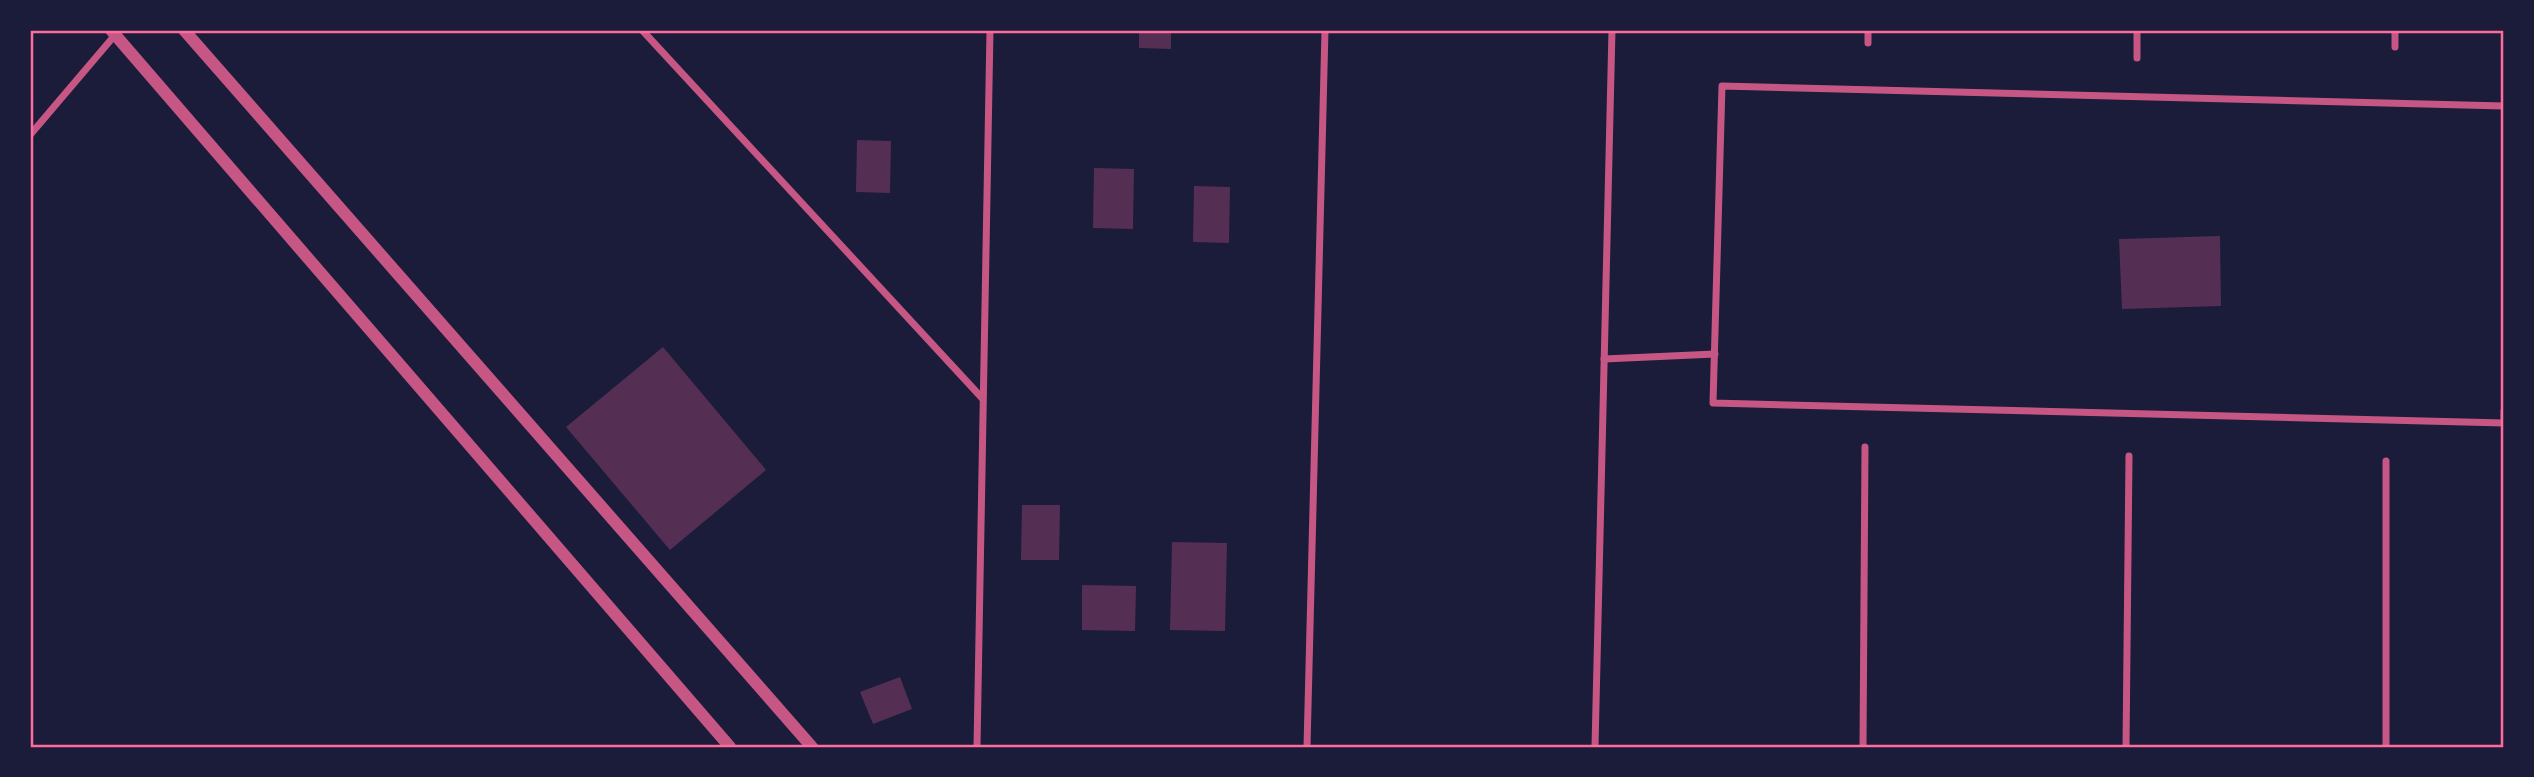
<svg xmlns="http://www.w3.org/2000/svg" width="2534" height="777" viewBox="0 0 2534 777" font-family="'Work Sans',sans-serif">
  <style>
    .building { fill: #542f53 }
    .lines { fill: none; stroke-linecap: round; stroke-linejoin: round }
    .minor { stroke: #c65784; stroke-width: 7 }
    .tertiary { stroke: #c65784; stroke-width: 12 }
    .neatline { fill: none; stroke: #ff6b9d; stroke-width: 2.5 }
  </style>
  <rect width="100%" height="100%" fill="#1b1b3a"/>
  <g class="building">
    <path d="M 1139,30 L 1171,30 L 1171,49 L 1139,48 Z"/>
    <path d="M 857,140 L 891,141 L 890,193 L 856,192 Z"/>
    <path d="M 1094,168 L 1134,169 L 1133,229 L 1093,228 Z"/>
    <path d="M 1194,186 L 1230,187 L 1229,243 L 1193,242 Z"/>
    <path d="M 2220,236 L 2221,306 L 2122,309 L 2119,239 Z"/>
    <path d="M 663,347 L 766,470 L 670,550 L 566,427 Z"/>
    <path d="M 1022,505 L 1060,505 L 1059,560 L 1021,560 Z"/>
    <path d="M 1172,542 L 1227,543 L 1225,631 L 1170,630 Z"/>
    <path d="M 1082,585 L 1136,586 L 1135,631 L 1082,630 Z"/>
    <path d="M 900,677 L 912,709 L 873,724 L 860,692 Z"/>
  </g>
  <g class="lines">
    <g class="minor">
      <path d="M 642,30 L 982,398"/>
      <path d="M 1868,43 L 1868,30"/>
      <path d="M 2395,47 L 2395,30"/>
      <path d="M 2137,58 L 2137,30"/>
      <path d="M 2504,106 L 1722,86 L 1713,403 L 2504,423 L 2504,411"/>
      <path d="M 30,135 L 115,35"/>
      <path d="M 1604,359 L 1715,354"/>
      <path d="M 977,747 L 990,30"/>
      <path d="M 1307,747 L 1325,30"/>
      <path d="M 1595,747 L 1612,30"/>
      <path d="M 1863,747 L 1865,447"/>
      <path d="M 2126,747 L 2129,456"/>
      <path d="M 2386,747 L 2386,461"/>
    </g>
    <g class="tertiary">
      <path d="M 111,30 L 730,747"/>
      <path d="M 184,30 L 812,747"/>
    </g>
  </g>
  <rect width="2534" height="777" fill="none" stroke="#1b1b3a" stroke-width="63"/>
  <rect x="32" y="32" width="2470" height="714" class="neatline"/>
</svg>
